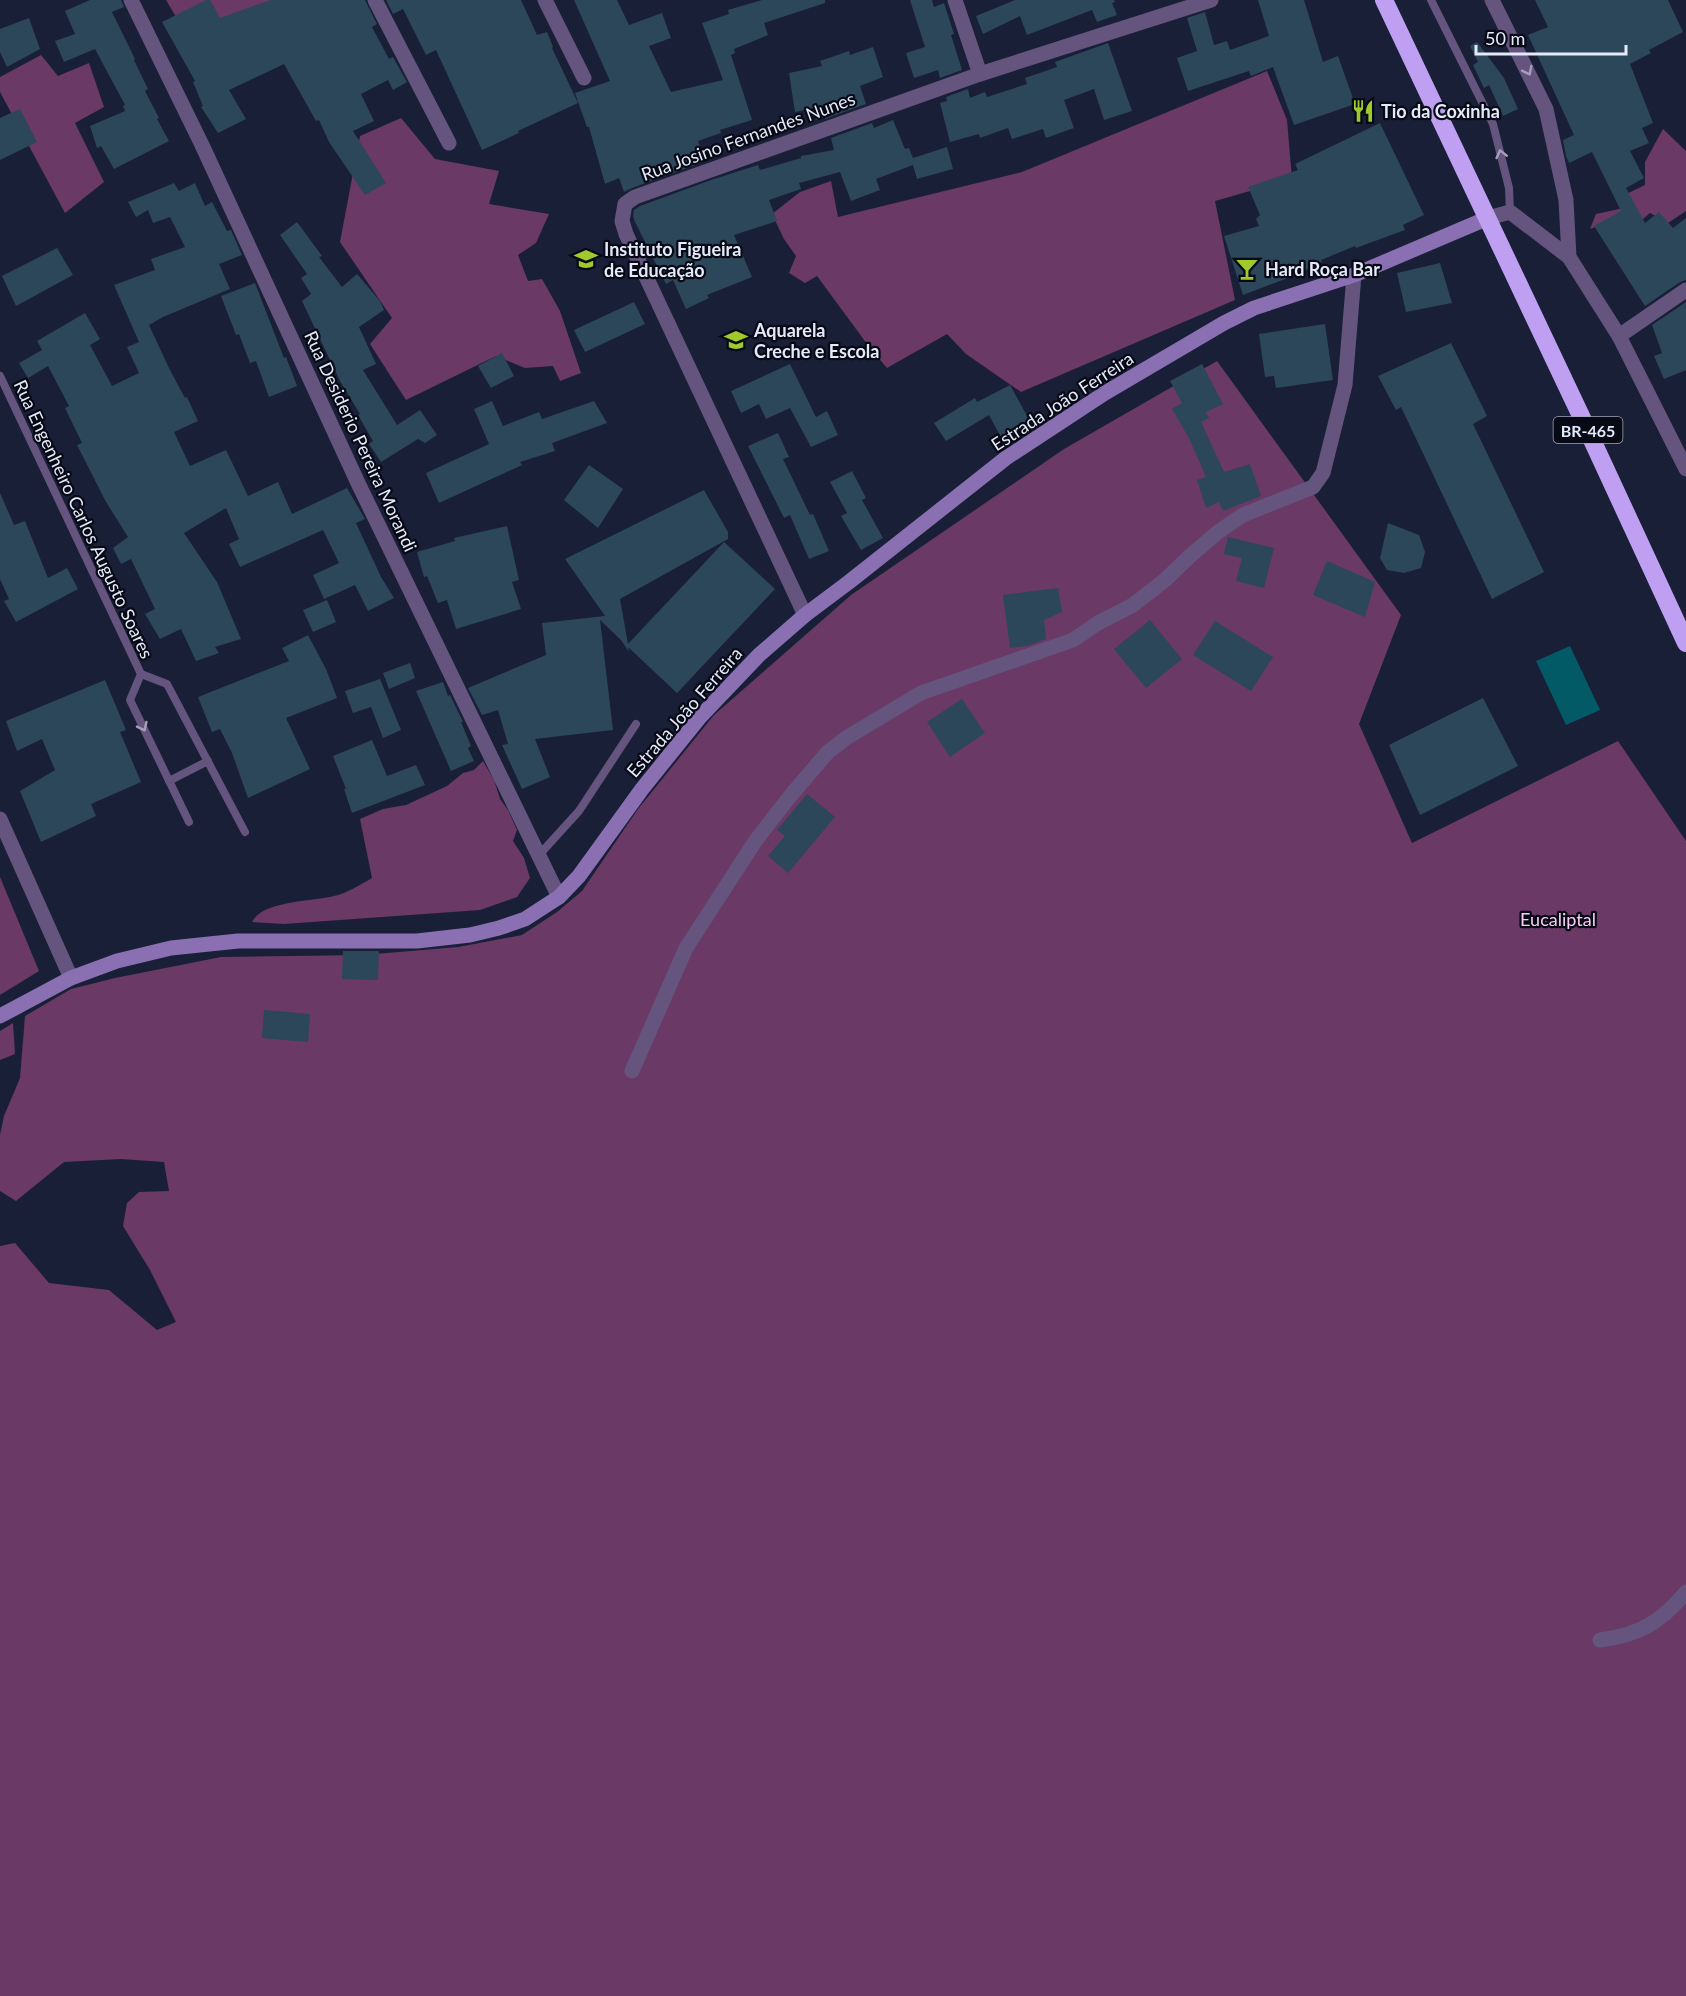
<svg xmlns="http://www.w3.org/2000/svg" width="1686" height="1996" viewBox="0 0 1686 1996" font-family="Lato,sans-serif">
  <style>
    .forest { fill: #6a3965 }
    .water { fill: #035a67 }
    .building { fill: #2c465a }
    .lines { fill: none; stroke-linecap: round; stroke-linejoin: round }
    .lane { stroke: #64547e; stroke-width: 8 }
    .street { stroke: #64547e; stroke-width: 15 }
    .secondary { stroke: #8a70b3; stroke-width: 15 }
    .highway { stroke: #bf9ff2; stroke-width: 18 }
    .oneway { stroke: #a49fbc }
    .labels { text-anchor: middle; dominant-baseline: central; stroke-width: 4.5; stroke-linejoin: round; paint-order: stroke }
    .shield { fill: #070a14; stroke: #a2a7b6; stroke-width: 1.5 }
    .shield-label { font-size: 16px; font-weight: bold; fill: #e5eafb }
    .poi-label { font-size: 18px; font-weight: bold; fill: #e5eafb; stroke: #070a14; text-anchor: start }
    .street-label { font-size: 18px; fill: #e5eafb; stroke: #070a14 }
    .park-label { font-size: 18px; fill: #f9cbf3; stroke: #070a14 }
  </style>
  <rect width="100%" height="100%" fill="#191f37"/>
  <g class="forest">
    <path d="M 166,0 L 304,0 L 280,12 L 256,5 L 239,24 L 189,39 Z"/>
    <path d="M 41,55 L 58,76 L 89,63 L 104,107 L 75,123 L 104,182 L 65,213 L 0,92 L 0,77 Z"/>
    <path d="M 1267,71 L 1287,120 L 1292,179 L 1215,201 L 1235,300 L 1021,392 L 966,354 L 947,334 L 887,368 L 870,348 L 817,276 L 805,283 L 789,273 L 796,256 L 784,239 L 772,214 L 800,192 L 831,181 L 838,217 L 1022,172 Z"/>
    <path d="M 401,118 L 435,159 L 499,171 L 489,204 L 549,214 L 536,243 L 518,255 L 528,281 L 542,279 L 560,311 L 581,373 L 560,381 L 553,366 L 525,368 L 496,356 L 406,400 L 370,344 L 392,318 L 340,242 L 360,136 Z"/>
    <path d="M 1663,129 L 1686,151 L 1686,211 L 1668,223 L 1650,213 L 1621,238 L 1608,222 L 1590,229 L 1596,214 L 1624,208 L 1620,197 L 1645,185 L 1645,162 Z"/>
    <path d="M 1217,361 L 1401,615 L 1359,724 L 1412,843 L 1618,741 L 1686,841 L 1686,1996 L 0,1996 L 0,1246 L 15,1243 L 49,1283 L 109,1290 L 157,1330 L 176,1322 L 150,1270 L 123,1226 L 127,1203 L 139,1192 L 169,1191 L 164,1162 L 121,1159 L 64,1162 L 16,1201 L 0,1191 L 0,1135 L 4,1116 L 20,1078 L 25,1016 L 71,989 L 115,978 L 221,957 L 363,955 L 458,947 L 522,935 L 557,912 L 582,891 L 638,809 L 714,715 L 851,595 L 1064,449 Z"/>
    <path d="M 483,761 L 494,780 L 500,799 L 508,810 L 517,830 L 513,841 L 524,858 L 530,878 L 517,897 L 480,910 L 284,924 L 252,922 C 263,900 312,902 334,896 C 347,893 360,885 372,878 L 360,819 L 383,809 L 406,805 L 447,786 L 463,773 L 474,770 Z"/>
    <path d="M 0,877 L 39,971 L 0,995 Z"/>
    <path d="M 13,1023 L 15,1054 L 0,1060 L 0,1031 Z"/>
  </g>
  <path class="water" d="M 1570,646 L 1600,710 L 1566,725 L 1536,661 Z"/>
  <g class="building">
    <path d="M 90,0 L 121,0 L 124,7 L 112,12 L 135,59 L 134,60 L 148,89 L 145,91 L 159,118 L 157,119 L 169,141 L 114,169 L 101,146 L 97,148 L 90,126 L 125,111 L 123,106 L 125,105 L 95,49 L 64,62 L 55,41 L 75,34 L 65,11 Z"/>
    <path d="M 206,0 L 210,0 L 220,18 L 271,0 L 365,0 L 377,24 L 372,27 L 389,59 L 393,57 L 407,82 L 393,90 L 388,80 L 361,94 L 374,121 L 353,131 L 386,183 L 365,195 L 329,142 L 319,120 L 316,121 L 284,64 L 229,90 L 246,119 L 218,133 L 201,107 L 203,106 L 193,82 L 195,81 L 162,22 Z"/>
    <path d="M 386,0 L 521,0 L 537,35 L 547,32 L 553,47 L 552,48 L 578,103 L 518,131 L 519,133 L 482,150 L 436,50 L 426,55 L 403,9 L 393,14 Z"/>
    <path d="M 574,0 L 617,0 L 629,25 L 662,13 L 671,38 L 649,46 L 671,92 L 723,80 L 702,23 L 729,14 L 728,10 L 762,0 L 825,0 L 825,3 L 764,23 L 768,35 L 734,49 L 735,53 L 731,55 L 752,120 L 720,130 L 721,133 L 698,141 L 704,159 L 702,159 L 703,162 L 632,188 L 624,192 L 619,178 L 605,184 L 589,127 L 587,127 L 575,93 L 610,81 Z"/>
    <path d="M 910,0 L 932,0 L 934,7 L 944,3 L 954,34 L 951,35 L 962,70 L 940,78 L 938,70 L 914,78 L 906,53 L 925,47 Z"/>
    <path d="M 1015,0 L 1114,0 L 1115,2 L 1112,3 L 1117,15 L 1097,22 L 1092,10 L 1027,35 L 1020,16 L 983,34 L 976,16 Z"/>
    <path d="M 1258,0 L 1304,0 L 1323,62 L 1338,56 L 1355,104 L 1294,125 L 1273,67 L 1251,76 L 1249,71 L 1188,91 L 1177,58 L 1197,51 L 1187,18 L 1205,12 L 1214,45 L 1227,41 L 1230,50 L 1269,36 Z"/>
    <path d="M 1535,0 L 1668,0 L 1683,32 L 1649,50 L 1651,53 L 1630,64 L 1653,123 L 1642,128 L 1649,143 L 1630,151 L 1644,178 L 1626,188 L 1645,223 L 1659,212 L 1673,228 L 1686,218 L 1686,280 L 1680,282 L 1645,306 L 1594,226 L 1621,211 L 1592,152 L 1569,163 L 1566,156 L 1563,140 L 1574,135 L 1528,35 L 1548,27 Z"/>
    <path d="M 29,18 L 40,49 L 7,67 L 0,52 L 0,29 Z"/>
    <path d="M 1477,42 L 1504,78 L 1518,109 L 1503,116 L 1489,85 L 1484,88 L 1473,65 L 1478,62 L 1470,46 Z"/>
    <path d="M 1108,43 L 1132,111 L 1104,120 L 1094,89 L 1064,100 L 1074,128 L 1046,138 L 1043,129 L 1012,139 L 1008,128 L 980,138 L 979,134 L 950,142 L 940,103 L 947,101 L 946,97 L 968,89 L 970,98 L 985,92 L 987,97 L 1027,84 L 1025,78 L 1057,67 L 1055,62 Z"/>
    <path d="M 873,47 L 883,77 L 860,86 L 866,104 L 825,119 L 825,117 L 816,120 L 814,108 L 795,112 L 789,73 L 822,66 L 820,61 L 849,51 L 850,55 Z"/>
    <path d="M 20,109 L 37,142 L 0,160 L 0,118 Z"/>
    <path d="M 893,120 L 905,149 L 909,148 L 913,158 L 947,147 L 953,169 L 917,179 L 913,165 L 876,179 L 880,190 L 851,201 L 840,172 L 799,183 L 801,189 L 769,200 L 777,221 L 734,235 L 752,277 L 707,295 L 709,298 L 686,309 L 673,280 L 666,284 L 635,222 L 633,216 L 634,210 L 640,206 L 711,180 L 758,165 L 760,170 L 801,158 L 801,156 L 834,150 L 831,138 L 872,123 L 874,128 Z"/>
    <path d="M 1380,123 L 1424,215 L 1403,225 L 1405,230 L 1356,248 L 1355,246 L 1321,260 L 1322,262 L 1298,274 L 1243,295 L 1224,236 L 1259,226 L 1256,219 L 1260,215 L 1248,187 L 1298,170 L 1295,164 Z"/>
    <path d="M 174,183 L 179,191 L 195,183 L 205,206 L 212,202 L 227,231 L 231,230 L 242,255 L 219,264 L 230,289 L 163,317 L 149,325 L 169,368 L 185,398 L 187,397 L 198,421 L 174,432 L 190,466 L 226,450 L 248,496 L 278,482 L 292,514 L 347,488 L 365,519 L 356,523 L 381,577 L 394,598 L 368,611 L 355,585 L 324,599 L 313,575 L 339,563 L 323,530 L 240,567 L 229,544 L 239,539 L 226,508 L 184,533 L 217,582 L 241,639 L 215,647 L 219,653 L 196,661 L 181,629 L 160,639 L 145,614 L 155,609 L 131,559 L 121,564 L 113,548 L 128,537 L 106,502 L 77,445 L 82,443 L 65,408 L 69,406 L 48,366 L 28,378 L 19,363 L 42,350 L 37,341 L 85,313 L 100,339 L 90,345 L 112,386 L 139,373 L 127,347 L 139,342 L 114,285 L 155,270 L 151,259 L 185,247 L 170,217 L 153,223 L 148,210 L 136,217 L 128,202 Z"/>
    <path d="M 297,222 L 322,256 L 319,257 L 342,287 L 357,274 L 380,301 L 384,310 L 359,327 L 376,364 L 363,370 L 397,425 L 420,410 L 437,435 L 425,443 L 418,439 L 381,462 L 369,444 L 373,441 L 358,415 L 360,414 L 340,381 L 302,301 L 311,294 L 301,278 L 307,274 L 280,235 Z"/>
    <path d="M 57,248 L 73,275 L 16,306 L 2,276 Z"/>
    <path d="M 1440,263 L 1452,303 L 1406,312 L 1397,273 Z"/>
    <path d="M 255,283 L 284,358 L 286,357 L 297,386 L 269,397 L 256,361 L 250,363 L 239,334 L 236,335 L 221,296 Z"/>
    <path d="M 634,302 L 645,324 L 585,352 L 574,330 Z"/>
    <path d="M 1686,302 L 1686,370 L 1664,379 L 1654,356 L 1662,353 L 1652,325 Z"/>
    <path d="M 1325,324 L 1333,380 L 1276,388 L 1274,376 L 1265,377 L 1259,334 Z"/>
    <path d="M 1451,343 L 1487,416 L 1473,424 L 1544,572 L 1492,599 L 1401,407 L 1396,410 L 1378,376 Z"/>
    <path d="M 502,353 L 514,376 L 491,388 L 478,366 Z"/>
    <path d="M 790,364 L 816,417 L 827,411 L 838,435 L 811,447 L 790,408 L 766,419 L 759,404 L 741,413 L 731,391 Z"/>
    <path d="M 1202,364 L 1223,404 L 1206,412 L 1209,418 L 1201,422 L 1224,472 L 1250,464 L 1261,496 L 1223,511 L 1219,502 L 1206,508 L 1197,480 L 1206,477 L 1189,438 L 1172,409 L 1182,403 L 1170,381 Z"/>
    <path d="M 1010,385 L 1031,423 L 1002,439 L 989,415 L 946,441 L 934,423 L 975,398 L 977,402 Z"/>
    <path d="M 492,401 L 503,426 L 539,412 L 542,419 L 594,401 L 607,423 L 552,443 L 555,451 L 520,462 L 522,465 L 439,503 L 426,473 L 489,444 L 474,409 Z"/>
    <path d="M 778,433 L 789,457 L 783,459 L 810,515 L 813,514 L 829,551 L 809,559 L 790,515 L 784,518 L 748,446 Z"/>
    <path d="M 589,465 L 623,489 L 598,528 L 564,500 Z"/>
    <path d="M 852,471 L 866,498 L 862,500 L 883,538 L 861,550 L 841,516 L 847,513 L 830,482 Z"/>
    <path d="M 704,490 L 728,532 L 728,539 L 620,599 L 628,644 L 724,542 L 775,589 L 677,693 L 628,647 L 629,652 L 621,640 L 600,620 L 613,730 L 535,739 L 550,777 L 522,789 L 502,745 L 508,744 L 498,710 L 482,715 L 468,688 L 546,655 L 542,623 L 605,616 L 565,559 Z"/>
    <path d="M 0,493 L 14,525 L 25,521 L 48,578 L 67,568 L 78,589 L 16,622 L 4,601 L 9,599 L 0,579 Z"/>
    <path d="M 1388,523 L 1419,535 L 1425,552 L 1421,568 L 1404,573 L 1387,570 L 1380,558 Z"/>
    <path d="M 507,526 L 519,580 L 512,582 L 521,609 L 456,629 L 447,600 L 438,603 L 427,576 L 424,577 L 417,552 L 455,541 L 454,538 Z"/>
    <path d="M 1228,537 L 1274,548 L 1264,588 L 1236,581 L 1242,558 L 1224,554 Z"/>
    <path d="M 1327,561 L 1375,582 L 1365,617 L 1313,595 Z"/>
    <path d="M 1058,588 L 1062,612 L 1044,620 L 1046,639 L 1027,646 L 1010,648 L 1003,595 Z"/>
    <path d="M 327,600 L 336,622 L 313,632 L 303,610 Z"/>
    <path d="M 1150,620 L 1182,659 L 1146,688 L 1114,649 Z"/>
    <path d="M 1215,621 L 1273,657 L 1251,691 L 1193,655 Z"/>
    <path d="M 308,635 L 326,669 L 337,698 L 286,718 L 310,769 L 248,798 L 232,753 L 220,729 L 212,732 L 198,697 L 289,661 L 282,648 Z"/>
    <path d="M 410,663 L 415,678 L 389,689 L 383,673 Z"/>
    <path d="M 380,679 L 401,730 L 383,738 L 371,707 L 353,713 L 345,691 Z"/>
    <path d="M 105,680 L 126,730 L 120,732 L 141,782 L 91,804 L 96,816 L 41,842 L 20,791 L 55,770 L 42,739 L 17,751 L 6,721 Z"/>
    <path d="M 443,682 L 448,696 L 450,695 L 463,722 L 461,722 L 471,746 L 468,748 L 474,761 L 451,771 L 416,691 Z"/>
    <path d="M 1483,698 L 1518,766 L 1420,815 L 1389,745 Z"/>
    <path d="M 962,699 L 985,733 L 950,757 L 927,722 Z"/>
    <path d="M 372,740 L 387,776 L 416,765 L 425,785 L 352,813 L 344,789 L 346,789 L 333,756 Z"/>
    <path d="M 807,794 L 835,817 L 788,873 L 768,856 L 785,836 L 777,830 Z"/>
    <path d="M 343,951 L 379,951 L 378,980 L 342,979 Z"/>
    <path d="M 264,1010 L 310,1014 L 308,1042 L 262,1038 Z"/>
  </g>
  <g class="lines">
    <g class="lane">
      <path d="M 1431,0 L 1493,124 L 1509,188 L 1510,212"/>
      <path d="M 0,376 L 141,674 L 167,684 L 245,832"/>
      <path d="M 141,674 L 130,700 L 189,822"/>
      <path d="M 169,781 L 208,761"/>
      <path d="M 539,855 L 579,811 L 636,724"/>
    </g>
    <g class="street">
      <path d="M 131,0 L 202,145 L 358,483 L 559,897"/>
      <path d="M 375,0 L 449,143"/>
      <path d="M 545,0 L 584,78"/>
      <path d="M 955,0 L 980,74"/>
      <path d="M 1492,0 L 1546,109 L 1566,200 L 1569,257 L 1619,336 L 1686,469"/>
      <path d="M 1488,218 L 1510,212 L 1569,257"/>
      <path d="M 1619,336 L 1686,290"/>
      <path d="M 805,615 L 626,234 L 622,221 L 625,204 L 635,197 L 980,74 L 1211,0"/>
      <path d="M 0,819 L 71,978"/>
      <path d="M 632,1071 L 686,948 L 756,840 L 791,795 L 827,753 L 846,738 L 921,693 L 1073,640 L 1098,623 L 1133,605 L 1165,580 L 1191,555 L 1218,532 L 1243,515 L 1313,487 L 1323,473 L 1345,385 L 1354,275"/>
      <path d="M 1600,1640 C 1640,1635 1661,1622 1686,1592"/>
    </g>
    <path class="secondary" d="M 0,1016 L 71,978 L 117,961 L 171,948 L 238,941 L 417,941 L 470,935 L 499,928 L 525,919 L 559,897 L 579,876 L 642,789 L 700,717 L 759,655 L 805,615 L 849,582 L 1006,458 L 1105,393 L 1224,323 L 1254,308 L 1354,275 L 1488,218"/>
    <path class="highway" d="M 1384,0 L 1581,416 L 1686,643"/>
  </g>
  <defs><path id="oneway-chevron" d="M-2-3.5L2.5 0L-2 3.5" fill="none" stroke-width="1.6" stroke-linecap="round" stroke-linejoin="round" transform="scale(1.5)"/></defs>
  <g class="oneway">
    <use href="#oneway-chevron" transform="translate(1528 71) rotate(63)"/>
    <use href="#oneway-chevron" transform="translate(1501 154) rotate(-103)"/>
    <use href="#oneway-chevron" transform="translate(143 727) rotate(64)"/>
  </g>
  <defs>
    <g id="restaurant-bare" transform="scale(1.8)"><path d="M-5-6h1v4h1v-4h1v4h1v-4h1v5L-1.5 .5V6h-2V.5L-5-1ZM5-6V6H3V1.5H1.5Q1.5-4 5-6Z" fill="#a0c92c" stroke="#070a14" stroke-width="2.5" paint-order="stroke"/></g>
    <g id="school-bare" transform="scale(1.8)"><path d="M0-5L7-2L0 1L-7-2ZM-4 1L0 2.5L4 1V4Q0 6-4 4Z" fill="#a0c92c" stroke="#070a14" stroke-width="2.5" paint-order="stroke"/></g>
    <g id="bar-bare" transform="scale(1.8)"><path d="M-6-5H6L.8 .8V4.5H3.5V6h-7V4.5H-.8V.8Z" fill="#a0c92c" stroke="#070a14" stroke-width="2.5" paint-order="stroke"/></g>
  </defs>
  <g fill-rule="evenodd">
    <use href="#restaurant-bare" x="1363" y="111"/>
    <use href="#school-bare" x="586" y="259"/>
    <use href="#bar-bare" x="1247" y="269"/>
    <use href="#school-bare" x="736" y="340"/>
  </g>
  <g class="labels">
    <rect class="shield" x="1553.5" y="417" width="69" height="26" rx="4.5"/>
    <g class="shield-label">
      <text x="1588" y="430">BR-465</text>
    </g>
    <g class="poi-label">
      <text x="1381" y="111">Tio da Coxinha</text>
      <text x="604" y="249">Instituto Figueira<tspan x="604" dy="21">de Educação</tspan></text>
      <text x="1265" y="269">Hard Roça Bar</text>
      <text x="754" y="330">Aquarela<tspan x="754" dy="21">Creche e Escola</tspan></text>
    </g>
    <g class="street-label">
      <text transform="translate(748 136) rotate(-20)">Rua Josino Fernandes Nunes</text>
      <text transform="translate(1062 401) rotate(-33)">Estrada João Ferreira</text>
      <text transform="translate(361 441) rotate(65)">Rua Desiderio Pereira Morandi</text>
      <text transform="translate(84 519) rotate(65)">Rua Engenheiro Carlos Augusto Soares</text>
      <text transform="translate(684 712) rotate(-49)">Estrada João Ferreira</text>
    </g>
    <g class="park-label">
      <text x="1558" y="919">Eucaliptal</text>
    </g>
  </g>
  <path d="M1476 45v9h150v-9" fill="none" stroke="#e5eafb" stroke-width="3"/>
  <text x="1485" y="45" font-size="18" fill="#e5eafb" stroke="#070a14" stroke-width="4.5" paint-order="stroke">50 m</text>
</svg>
